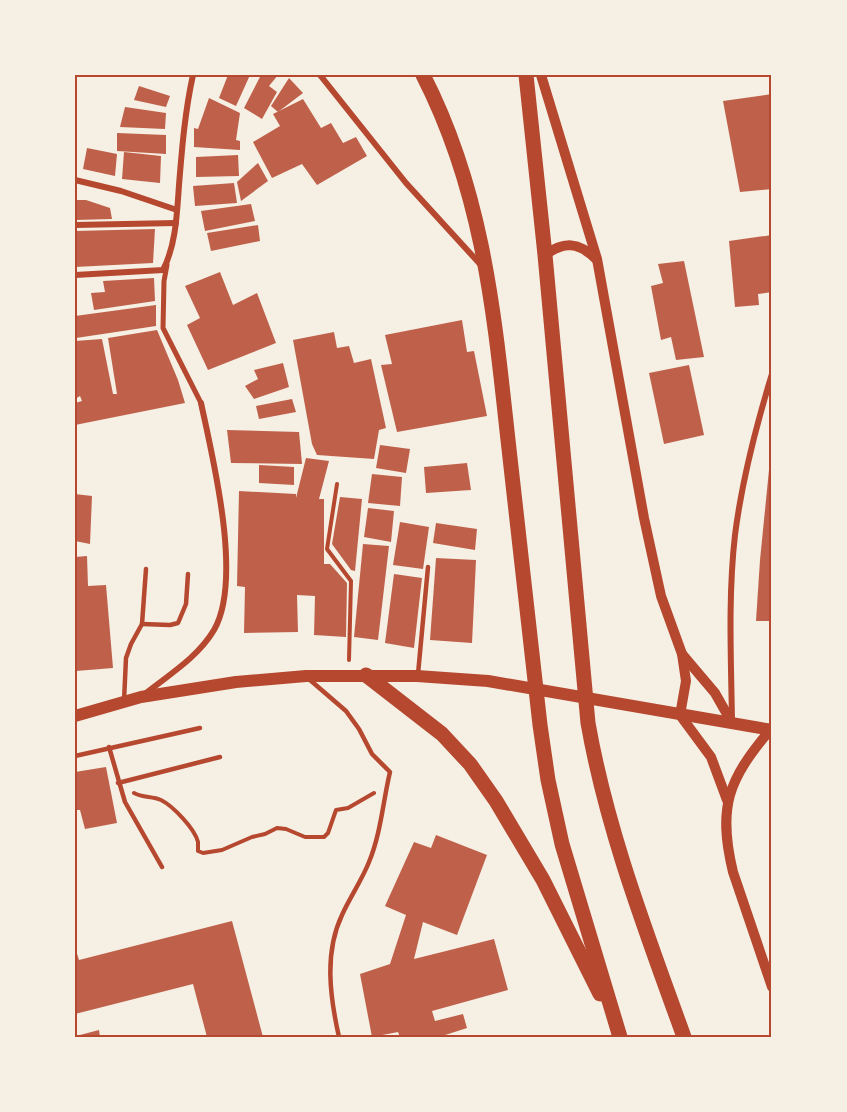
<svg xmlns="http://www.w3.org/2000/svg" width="847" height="1112" viewBox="0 0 847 1112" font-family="'PT Serif',serif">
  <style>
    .building { fill: #bf614a }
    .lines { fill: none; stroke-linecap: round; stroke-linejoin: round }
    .path { stroke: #b5482f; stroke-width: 4 }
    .service { stroke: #b5482f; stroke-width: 4.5 }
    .pedestrian { stroke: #b5482f; stroke-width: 5 }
    .minor { stroke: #b5482f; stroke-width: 6 }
    .tertiary { stroke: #b5482f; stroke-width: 10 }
    .secondary { stroke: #b5482f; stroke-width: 12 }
    .primary { stroke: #b5482f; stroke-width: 15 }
    .neatline { fill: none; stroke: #b5482f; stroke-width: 2 }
  </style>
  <rect width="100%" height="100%" fill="#f6efe4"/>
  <g class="building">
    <path d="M 228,75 L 250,75 L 236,106 L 219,98 Z"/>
    <path d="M 261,75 L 278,75 L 269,86 L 277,92 L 262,119 L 244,108 Z"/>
    <path d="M 289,78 L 303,93 L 278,112 L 271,106 Z"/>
    <path d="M 139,86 L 170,96 L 166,107 L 134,100 Z"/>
    <path d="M 772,94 L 772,189 L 740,192 L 723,101 Z"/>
    <path d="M 209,98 L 240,113 L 236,140 L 240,141 L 240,150 L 194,147 L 194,128 L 198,129 Z"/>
    <path d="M 303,99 L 321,128 L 331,123 L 343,143 L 356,137 L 367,156 L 317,185 L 302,164 L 272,178 L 253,142 L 280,126 L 273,114 Z"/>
    <path d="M 125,107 L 166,113 L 165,129 L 120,127 Z"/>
    <path d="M 117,133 L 166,135 L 166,154 L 117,151 Z"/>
    <path d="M 87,148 L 117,154 L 115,176 L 83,169 Z"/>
    <path d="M 124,152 L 161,156 L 160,183 L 122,179 Z"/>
    <path d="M 238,155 L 239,176 L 196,177 L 196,157 Z"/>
    <path d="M 258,163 L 268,181 L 241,201 L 237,182 Z"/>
    <path d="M 234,183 L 237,203 L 195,206 L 193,186 Z"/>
    <path d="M 75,200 L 86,200 L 110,208 L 112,219 L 75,220 Z"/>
    <path d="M 251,204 L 255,221 L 205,231 L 201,211 Z"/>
    <path d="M 258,225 L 260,241 L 211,251 L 207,233 Z"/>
    <path d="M 155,229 L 153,263 L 75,267 L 75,231 Z"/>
    <path d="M 772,235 L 772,292 L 758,294 L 759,305 L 735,307 L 729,241 Z"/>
    <path d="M 684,261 L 704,357 L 676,360 L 671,337 L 661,340 L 651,286 L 663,283 L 658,264 Z"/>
    <path d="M 220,272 L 233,305 L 257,293 L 276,343 L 208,370 L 187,325 L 200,318 L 185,286 Z"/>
    <path d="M 154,278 L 155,301 L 94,310 L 91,293 L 105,292 L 103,281 Z"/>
    <path d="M 156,305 L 156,326 L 76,338 L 75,316 Z"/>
    <path d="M 462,320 L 467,352 L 474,351 L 487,416 L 397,432 L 381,365 L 392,364 L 385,335 Z"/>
    <path d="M 157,330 L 178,380 L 185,403 L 75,425 L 75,403 L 82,401 L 80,396 L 75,399 L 75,341 L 102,339 L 113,394 L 117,394 L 108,338 Z"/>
    <path d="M 334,332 L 337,348 L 349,346 L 354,363 L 371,359 L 386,428 L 379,430 L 374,459 L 317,455 L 312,444 L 293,340 Z"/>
    <path d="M 283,363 L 289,387 L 254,399 L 245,386 L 258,379 L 254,370 Z"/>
    <path d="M 689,365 L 704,435 L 664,444 L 649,373 Z"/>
    <path d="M 292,399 L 296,412 L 259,419 L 256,406 Z"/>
    <path d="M 227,430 L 299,432 L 302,464 L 231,463 Z"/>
    <path d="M 380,445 L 410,449 L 406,473 L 376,468 Z"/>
    <path d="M 306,458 L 329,461 L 319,499 L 324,499 L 324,564 L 330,564 L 347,583 L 346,637 L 314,635 L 315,596 L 297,595 L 298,632 L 244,633 L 245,587 L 237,586 L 239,491 L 296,494 L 296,498 Z"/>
    <path d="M 770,460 L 772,460 L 772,621 L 756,621 L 760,560 Z"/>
    <path d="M 467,463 L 471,490 L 426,493 L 424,467 Z"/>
    <path d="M 259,465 L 294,467 L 294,485 L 259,483 Z"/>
    <path d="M 372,474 L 402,477 L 400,506 L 368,503 Z"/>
    <path d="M 75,494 L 92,496 L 90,544 L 75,541 Z"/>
    <path d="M 340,497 L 362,499 L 355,571 L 351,570 L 332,544 Z"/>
    <path d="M 368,508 L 394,511 L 391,542 L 364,537 Z"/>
    <path d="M 400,522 L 429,527 L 423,569 L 393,565 Z"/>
    <path d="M 436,523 L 477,529 L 475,550 L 433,543 Z"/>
    <path d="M 363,544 L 389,546 L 378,640 L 354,637 Z"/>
    <path d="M 87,556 L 88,586 L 106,585 L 113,668 L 76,671 L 75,557 Z"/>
    <path d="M 436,558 L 476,560 L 472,643 L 430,640 Z"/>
    <path d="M 394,574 L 422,578 L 414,648 L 385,643 Z"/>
    <path d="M 106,767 L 117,823 L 85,829 L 80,810 L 75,810 L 75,772 Z"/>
    <path d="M 436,835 L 487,855 L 457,935 L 423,922 L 414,959 L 494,939 L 508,990 L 432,1011 L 435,1021 L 463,1014 L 467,1028 L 439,1037 L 400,1037 L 398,1032 L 372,1037 L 360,974 L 390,964 L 406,915 L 385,906 L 414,842 L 431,848 Z"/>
    <path d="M 232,921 L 263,1037 L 207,1037 L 193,984 L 75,1014 L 75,947 L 79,960 Z"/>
    <path d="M 99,1030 L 100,1037 L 76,1037 L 76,1036 Z"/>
  </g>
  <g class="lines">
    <g class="path">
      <path d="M 337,484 L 327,549 L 351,581 L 349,660"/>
      <path d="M 134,793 C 143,798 152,796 161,800 C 173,806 195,829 198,842 C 198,845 198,848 198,851 L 203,853 L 222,850 L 252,837 L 265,834 L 277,828 L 286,829 L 305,837 L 324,837 L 328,833 L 336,810 L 348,808 L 374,793"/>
    </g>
    <g class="service">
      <path d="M 142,624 L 170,625 L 178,623 L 186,604 L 188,574"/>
      <path d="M 418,674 L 428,567"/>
      <path d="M 310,680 L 346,711 L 359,729 L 372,754 L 390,772 C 383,801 381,833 369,862 C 362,880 350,897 342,915 C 324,953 330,997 339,1037"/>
      <path d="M 124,701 L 126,658 L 131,644 L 142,624 L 146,569"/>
      <path d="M 109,747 L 125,802 L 162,867"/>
      <path d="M 75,756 L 200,728"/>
      <path d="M 118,783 L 220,757"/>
    </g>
    <path class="pedestrian" d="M 167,265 L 164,281 L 163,328 L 201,403"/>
    <g class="minor">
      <path d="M 320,75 L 406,183 L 480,264"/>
      <path d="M 75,180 L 121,191 L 177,210"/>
      <path d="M 75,225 L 176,223"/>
      <path d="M 75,275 L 163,270 C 176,245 177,213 179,185 C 182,148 185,111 193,75"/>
      <path d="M 146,693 C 170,674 198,657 214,630 C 243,580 213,459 201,403"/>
      <path d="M 732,720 C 731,658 728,596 735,535 C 742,480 756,426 772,374"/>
    </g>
    <g class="tertiary">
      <path d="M 541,75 L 597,259 L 644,518 L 661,596 L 682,654 L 686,681 L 680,715 L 711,757 L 727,800"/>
      <path d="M 545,255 C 564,241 579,242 596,259"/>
      <path d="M 682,654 L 715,693 L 732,723"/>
      <path d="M 770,730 C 729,779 717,806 733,872 L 772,987"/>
    </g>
    <path class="secondary" d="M 75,716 L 141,697 L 236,682 L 306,676 L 417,676 L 488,681 L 772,730"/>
    <g class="primary">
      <path d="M 423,75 C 483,192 494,312 508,440 C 519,535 529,630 540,725 L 548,780 L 562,844 L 620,1037"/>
      <path d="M 526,75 L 545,255 L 588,723 C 607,831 647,934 684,1037"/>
      <path d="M 366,675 L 442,734 L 470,764 L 496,801 L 543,880 L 600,994"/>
    </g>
  </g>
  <rect width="847" height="1112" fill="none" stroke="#f6efe4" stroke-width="153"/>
  <rect x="76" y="76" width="694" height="960" class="neatline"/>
</svg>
